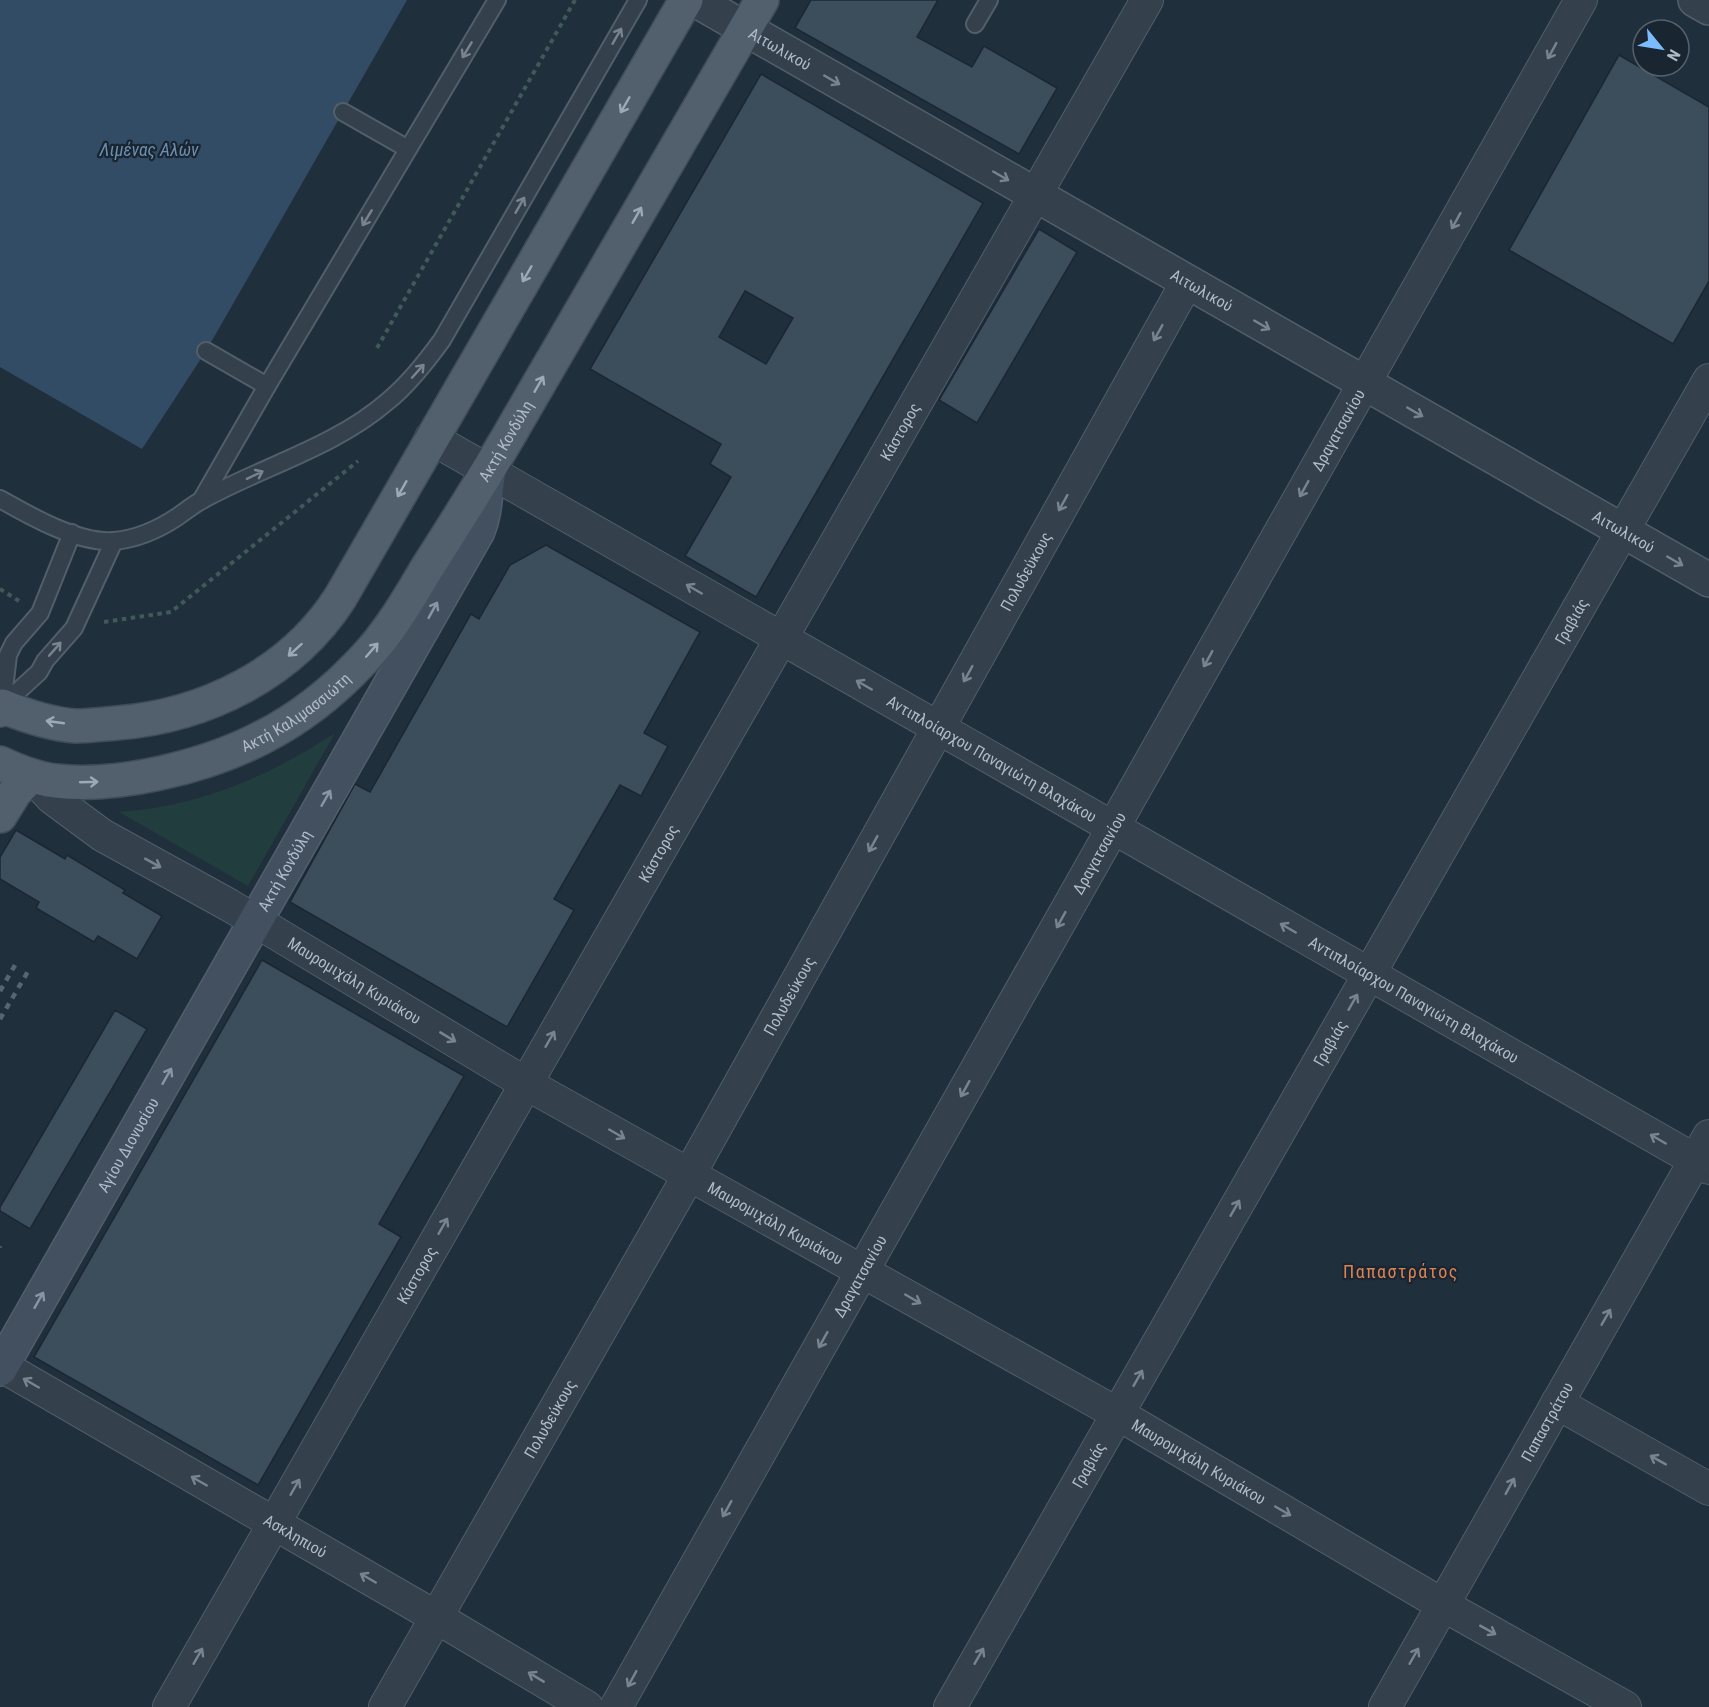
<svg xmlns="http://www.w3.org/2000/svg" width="1709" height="1707" viewBox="0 0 1709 1707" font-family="'Roboto Condensed',sans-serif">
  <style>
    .green { fill: #223d3d }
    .water { fill: #324c66 }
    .building { fill: #3c4d5c; stroke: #1b2733; stroke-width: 1.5; fill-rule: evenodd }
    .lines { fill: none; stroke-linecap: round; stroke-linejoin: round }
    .service-casing { stroke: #525e6a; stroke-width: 20 }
    .minor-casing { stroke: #525e6a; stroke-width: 34 }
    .tertiary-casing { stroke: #525e6a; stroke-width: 36 }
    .secondary-casing { stroke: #525e6a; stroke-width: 36 }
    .primary-casing { stroke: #404c58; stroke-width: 36 }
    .path { stroke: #405a5a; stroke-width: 4; stroke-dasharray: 4.5 4.5; stroke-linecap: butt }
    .service { stroke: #34404c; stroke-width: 16 }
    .minor { stroke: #34404c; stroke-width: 32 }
    .tertiary { stroke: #34404c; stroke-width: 33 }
    .secondary { stroke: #425060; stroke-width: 33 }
    .primary { stroke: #525f6d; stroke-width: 33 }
    .rail { stroke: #566574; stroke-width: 4.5; stroke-dasharray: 6 6; stroke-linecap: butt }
    .oneway { stroke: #788490 }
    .oneway2 { stroke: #9ca9b6 }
    .oneway3 { stroke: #8996a4 }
    .labels { text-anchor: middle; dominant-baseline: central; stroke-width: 4.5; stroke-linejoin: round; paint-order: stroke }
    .street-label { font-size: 16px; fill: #afbbc8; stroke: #192531 }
    .water-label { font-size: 18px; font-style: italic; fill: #6d8faf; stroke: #192531 }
    .neighbourhood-label { font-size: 18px; letter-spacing: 1.5px; fill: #dd8455; stroke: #192531 }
  </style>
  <rect width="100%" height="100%" fill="#202f3c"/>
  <path class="green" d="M 335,733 L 248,886 L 119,812 C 200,806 268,777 335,733 Z"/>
  <path class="water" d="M 0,0 L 407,0 L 206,351 L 142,449 L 0,367 Z"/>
  <g class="building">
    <path d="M 811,0 L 938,0 L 917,37 L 972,67 L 984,46 L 1057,88 L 1019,154 L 795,28 Z"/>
    <path d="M 1619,55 L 1709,107 L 1709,281 L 1673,344 L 1509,250 Z"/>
    <path d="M 761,74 L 983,203 L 756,597 L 685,556 L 731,477 L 710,464 L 721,444 L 590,369 ZM 745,291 L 793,318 L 766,364 L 719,337 Z"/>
    <path d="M 1039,229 L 1077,252 L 977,423 L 939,400 Z"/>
    <path d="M 546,545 L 700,632 L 644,733 L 668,746 L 641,796 L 620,785 L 554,899 L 574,910 L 507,1027 L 290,902 L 355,784 L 370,792 L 471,614 L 479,619 L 510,565 Z"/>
    <path d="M 16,830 L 65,859 L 67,855 L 125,890 L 123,893 L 162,916 L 137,959 L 98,936 L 94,942 L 36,908 L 39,902 L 0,879 L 0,857 Z"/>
    <path d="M 262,960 L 464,1076 L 379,1224 L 401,1237 L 258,1485 L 34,1357 Z"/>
    <path d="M 115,1010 L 147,1029 L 30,1229 L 0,1211 L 0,1207 Z"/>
  </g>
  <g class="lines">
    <g class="service-casing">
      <g id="service">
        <path d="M 975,24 L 989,0"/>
        <path d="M 343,112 L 408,149"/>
        <path d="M 206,351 L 267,386"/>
        <path d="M 0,499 C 30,516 79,544 114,541 C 136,539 159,529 177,517 C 186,511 194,504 204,499 C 264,466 335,447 388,401 C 409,384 426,362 442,340 L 638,0"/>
        <path d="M 202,499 L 267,386 L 497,0"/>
        <path d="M 2,706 L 39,672 L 45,661 L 74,628 L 114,541"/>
        <path d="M 2,706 L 8,655 L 14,643 L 40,613 L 72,533"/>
      </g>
    </g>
    <g class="minor-casing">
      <g id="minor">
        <path id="s1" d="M 431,438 L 1709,1168"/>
        <path id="s2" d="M 31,776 L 52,798 L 102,835 L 229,905 L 525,1083 L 1118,1414 L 1443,1605 L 1625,1707"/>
        <path id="s3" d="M 2,1366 L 436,1617 L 587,1707"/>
        <path d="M 1557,1403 L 1709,1489"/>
        <path id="s4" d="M 169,1707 L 1147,0"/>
        <path id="s5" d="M 385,1707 L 689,1175 L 1187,282"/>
        <path id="s6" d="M 616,1707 L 1581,0"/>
        <path id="s7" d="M 950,1707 L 1709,380"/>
        <path id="s8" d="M 1385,1707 L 1709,1136"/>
      </g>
    </g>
    <g class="tertiary-casing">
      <g id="tertiary">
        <path id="s9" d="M 695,0 L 1709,580"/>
        <path d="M 1695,0 L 1709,8"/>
      </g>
    </g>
    <g class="secondary-casing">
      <g id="secondary">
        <path id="s10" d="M 0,1369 L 478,531 C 486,512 485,491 489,471"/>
      </g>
    </g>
    <g class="primary-casing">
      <g id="primary">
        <path d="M 0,710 L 2,706 C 26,716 50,724 76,726 C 90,726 104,724 117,723 C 205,716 291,674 340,598 L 686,0"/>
        <path id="s11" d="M 0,763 C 17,771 37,779 56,781 C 118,788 205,767 261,738 C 299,719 334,691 363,660 C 389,633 408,600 427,568 C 459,518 490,469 519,418 C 600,278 681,139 762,0"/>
        <path d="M 0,816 L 15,792 L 31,776"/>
      </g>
    </g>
    <g class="path">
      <path d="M 377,348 L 575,0"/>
      <path d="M 0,589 L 19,601"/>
      <path d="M 104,622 L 171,612 L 358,461"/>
      <path d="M 0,1246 L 0,1248"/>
    </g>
    <use href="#service" class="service"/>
    <use href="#minor" class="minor"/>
    <use href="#tertiary" class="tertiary"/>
    <use href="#secondary" class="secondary"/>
    <use href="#primary" class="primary"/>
    <g class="rail">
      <path d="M 0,991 L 18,960"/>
      <path d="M 0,1019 L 30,968"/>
    </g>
  </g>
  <defs><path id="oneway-shaft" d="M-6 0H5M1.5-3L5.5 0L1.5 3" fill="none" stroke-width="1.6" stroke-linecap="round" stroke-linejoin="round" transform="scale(1.5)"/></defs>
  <g class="oneway">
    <use href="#oneway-shaft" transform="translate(617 36) rotate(-60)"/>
    <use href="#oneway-shaft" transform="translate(467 50) rotate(121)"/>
    <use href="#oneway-shaft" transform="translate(1552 51) rotate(119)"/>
    <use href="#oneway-shaft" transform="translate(832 80) rotate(30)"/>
    <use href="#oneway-shaft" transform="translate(1001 176) rotate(30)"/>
    <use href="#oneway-shaft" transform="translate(520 205) rotate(-60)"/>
    <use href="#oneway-shaft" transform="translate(367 218) rotate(121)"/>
    <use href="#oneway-shaft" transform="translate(1456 221) rotate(119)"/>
    <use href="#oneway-shaft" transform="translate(1262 325) rotate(30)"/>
    <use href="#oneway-shaft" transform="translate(1158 333) rotate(119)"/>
    <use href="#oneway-shaft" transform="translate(418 371) rotate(-48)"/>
    <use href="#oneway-shaft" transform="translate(1415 412) rotate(30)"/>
    <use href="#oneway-shaft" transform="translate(255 475) rotate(-25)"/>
    <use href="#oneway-shaft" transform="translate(1304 489) rotate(119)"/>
    <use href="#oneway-shaft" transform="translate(1063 503) rotate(119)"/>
    <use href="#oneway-shaft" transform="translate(1675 561) rotate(30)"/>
    <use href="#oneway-shaft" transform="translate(694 589) rotate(-150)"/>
    <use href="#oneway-shaft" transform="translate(55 649) rotate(-49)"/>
    <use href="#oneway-shaft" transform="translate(1208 659) rotate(119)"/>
    <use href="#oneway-shaft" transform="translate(968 674) rotate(119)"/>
    <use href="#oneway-shaft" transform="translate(864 685) rotate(-150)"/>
    <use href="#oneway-shaft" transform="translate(873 844) rotate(119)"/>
    <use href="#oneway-shaft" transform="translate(153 863) rotate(29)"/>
    <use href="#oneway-shaft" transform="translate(1061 920) rotate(119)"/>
    <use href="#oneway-shaft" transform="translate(1288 928) rotate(-150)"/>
    <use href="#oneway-shaft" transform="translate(1353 1002) rotate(-60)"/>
    <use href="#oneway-shaft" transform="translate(448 1037) rotate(31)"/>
    <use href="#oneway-shaft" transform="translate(550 1039) rotate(-60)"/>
    <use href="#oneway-shaft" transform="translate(965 1089) rotate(119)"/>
    <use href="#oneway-shaft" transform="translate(617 1134) rotate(30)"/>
    <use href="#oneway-shaft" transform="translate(1658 1139) rotate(-150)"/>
    <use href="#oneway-shaft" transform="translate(1235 1208) rotate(-60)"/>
    <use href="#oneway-shaft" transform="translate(443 1226) rotate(-60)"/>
    <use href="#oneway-shaft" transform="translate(913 1299) rotate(30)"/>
    <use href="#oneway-shaft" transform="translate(1606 1317) rotate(-60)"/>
    <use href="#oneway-shaft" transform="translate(823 1340) rotate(119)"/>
    <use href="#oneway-shaft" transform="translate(1138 1378) rotate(-60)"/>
    <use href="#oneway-shaft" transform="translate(31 1383) rotate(-150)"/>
    <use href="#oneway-shaft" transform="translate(1658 1460) rotate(-151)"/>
    <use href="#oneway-shaft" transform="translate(199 1481) rotate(-150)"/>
    <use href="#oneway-shaft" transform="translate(1510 1486) rotate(-61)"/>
    <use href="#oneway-shaft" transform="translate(295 1487) rotate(-60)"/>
    <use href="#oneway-shaft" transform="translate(727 1509) rotate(119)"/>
    <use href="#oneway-shaft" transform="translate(1283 1511) rotate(30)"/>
    <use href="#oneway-shaft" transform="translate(368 1578) rotate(-150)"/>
    <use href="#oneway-shaft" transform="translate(1488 1630) rotate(29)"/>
    <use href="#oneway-shaft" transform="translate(198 1656) rotate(-60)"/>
    <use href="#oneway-shaft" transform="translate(979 1656) rotate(-60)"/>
    <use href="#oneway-shaft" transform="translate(1414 1656) rotate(-60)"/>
    <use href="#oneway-shaft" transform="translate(536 1677) rotate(-149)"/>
    <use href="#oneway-shaft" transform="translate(632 1679) rotate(119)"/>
  </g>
  <g class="oneway2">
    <use href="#oneway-shaft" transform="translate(625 105) rotate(120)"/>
    <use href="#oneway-shaft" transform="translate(637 215) rotate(-60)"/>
    <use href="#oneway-shaft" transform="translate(527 274) rotate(120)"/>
    <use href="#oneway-shaft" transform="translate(539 384) rotate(-60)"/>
    <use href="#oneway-shaft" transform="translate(402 489) rotate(120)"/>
    <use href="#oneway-shaft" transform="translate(295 650) rotate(138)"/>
    <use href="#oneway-shaft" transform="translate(372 650) rotate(-49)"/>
    <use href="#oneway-shaft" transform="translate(55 722) rotate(-172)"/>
    <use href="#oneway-shaft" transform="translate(89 782) rotate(-2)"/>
  </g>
  <g class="oneway3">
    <use href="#oneway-shaft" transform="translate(433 610) rotate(-61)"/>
    <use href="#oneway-shaft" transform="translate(326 798) rotate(-60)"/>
    <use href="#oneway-shaft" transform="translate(167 1076) rotate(-60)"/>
    <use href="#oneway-shaft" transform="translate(39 1300) rotate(-60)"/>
  </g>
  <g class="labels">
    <g class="street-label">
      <text stroke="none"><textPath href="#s9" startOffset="98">Αιτωλικού</textPath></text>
      <text stroke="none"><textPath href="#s9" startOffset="584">Αιτωλικού</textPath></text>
      <text stroke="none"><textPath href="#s6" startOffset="1467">Δραγατσανίου</textPath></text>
      <text stroke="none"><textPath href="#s4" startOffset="1470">Κάστορος</textPath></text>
      <text stroke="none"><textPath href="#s11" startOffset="662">Ακτή Κονδύλη</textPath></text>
      <text stroke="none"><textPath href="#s9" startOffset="1070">Αιτωλικού</textPath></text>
      <text stroke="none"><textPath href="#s5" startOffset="1304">Πολυδεύκους</textPath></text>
      <text stroke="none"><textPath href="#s7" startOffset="1251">Γραβιάς</textPath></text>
      <text stroke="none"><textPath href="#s11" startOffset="314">Ακτή Καλιμασσιώτη</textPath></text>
      <text stroke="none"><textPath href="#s1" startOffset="646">Αντιπλοίαρχου Παναγιώτη Βλαχάκου</textPath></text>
      <text stroke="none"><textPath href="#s4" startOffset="984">Κάστορος</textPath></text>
      <text stroke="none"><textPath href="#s6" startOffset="981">Δραγατσανίου</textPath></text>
      <text stroke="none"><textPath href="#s10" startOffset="574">Ακτή Κονδύλη</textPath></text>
      <text stroke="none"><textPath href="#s2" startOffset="384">Μαυρομιχάλη Κυριάκου</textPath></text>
      <text stroke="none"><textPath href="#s5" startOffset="818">Πολυδεύκους</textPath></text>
      <text stroke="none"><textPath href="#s1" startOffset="1132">Αντιπλοίαρχου Παναγιώτη Βλαχάκου</textPath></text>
      <text stroke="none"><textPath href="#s7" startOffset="765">Γραβιάς</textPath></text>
      <text stroke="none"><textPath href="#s10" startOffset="258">Αγίου Διονυσίου</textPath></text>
      <text stroke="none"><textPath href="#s2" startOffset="870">Μαυρομιχάλη Κυριάκου</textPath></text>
      <text stroke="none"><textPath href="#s4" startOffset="498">Κάστορος</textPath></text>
      <text stroke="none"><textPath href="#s6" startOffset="495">Δραγατσανίου</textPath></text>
      <text stroke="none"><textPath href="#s5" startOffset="332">Πολυδεύκους</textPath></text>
      <text stroke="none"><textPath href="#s8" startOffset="328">Παπαστράτου</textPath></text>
      <text stroke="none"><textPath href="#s2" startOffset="1356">Μαυρομιχάλη Κυριάκου</textPath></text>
      <text stroke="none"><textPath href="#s7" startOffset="279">Γραβιάς</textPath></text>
      <text stroke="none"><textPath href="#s3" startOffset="339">Ασκληπιού</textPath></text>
    </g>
    <g class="water-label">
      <text x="149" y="149">Λιμένας Αλών</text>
    </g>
    <g class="neighbourhood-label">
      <text x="1401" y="1271">Παπαστράτος</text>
    </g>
  </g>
  <g transform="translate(1661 48) rotate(120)"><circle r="28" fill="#192531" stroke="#55616d" stroke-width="1.5"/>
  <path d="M0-4.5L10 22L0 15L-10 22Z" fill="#7dbbff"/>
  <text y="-9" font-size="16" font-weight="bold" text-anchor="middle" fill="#afbbc8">N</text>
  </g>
</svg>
